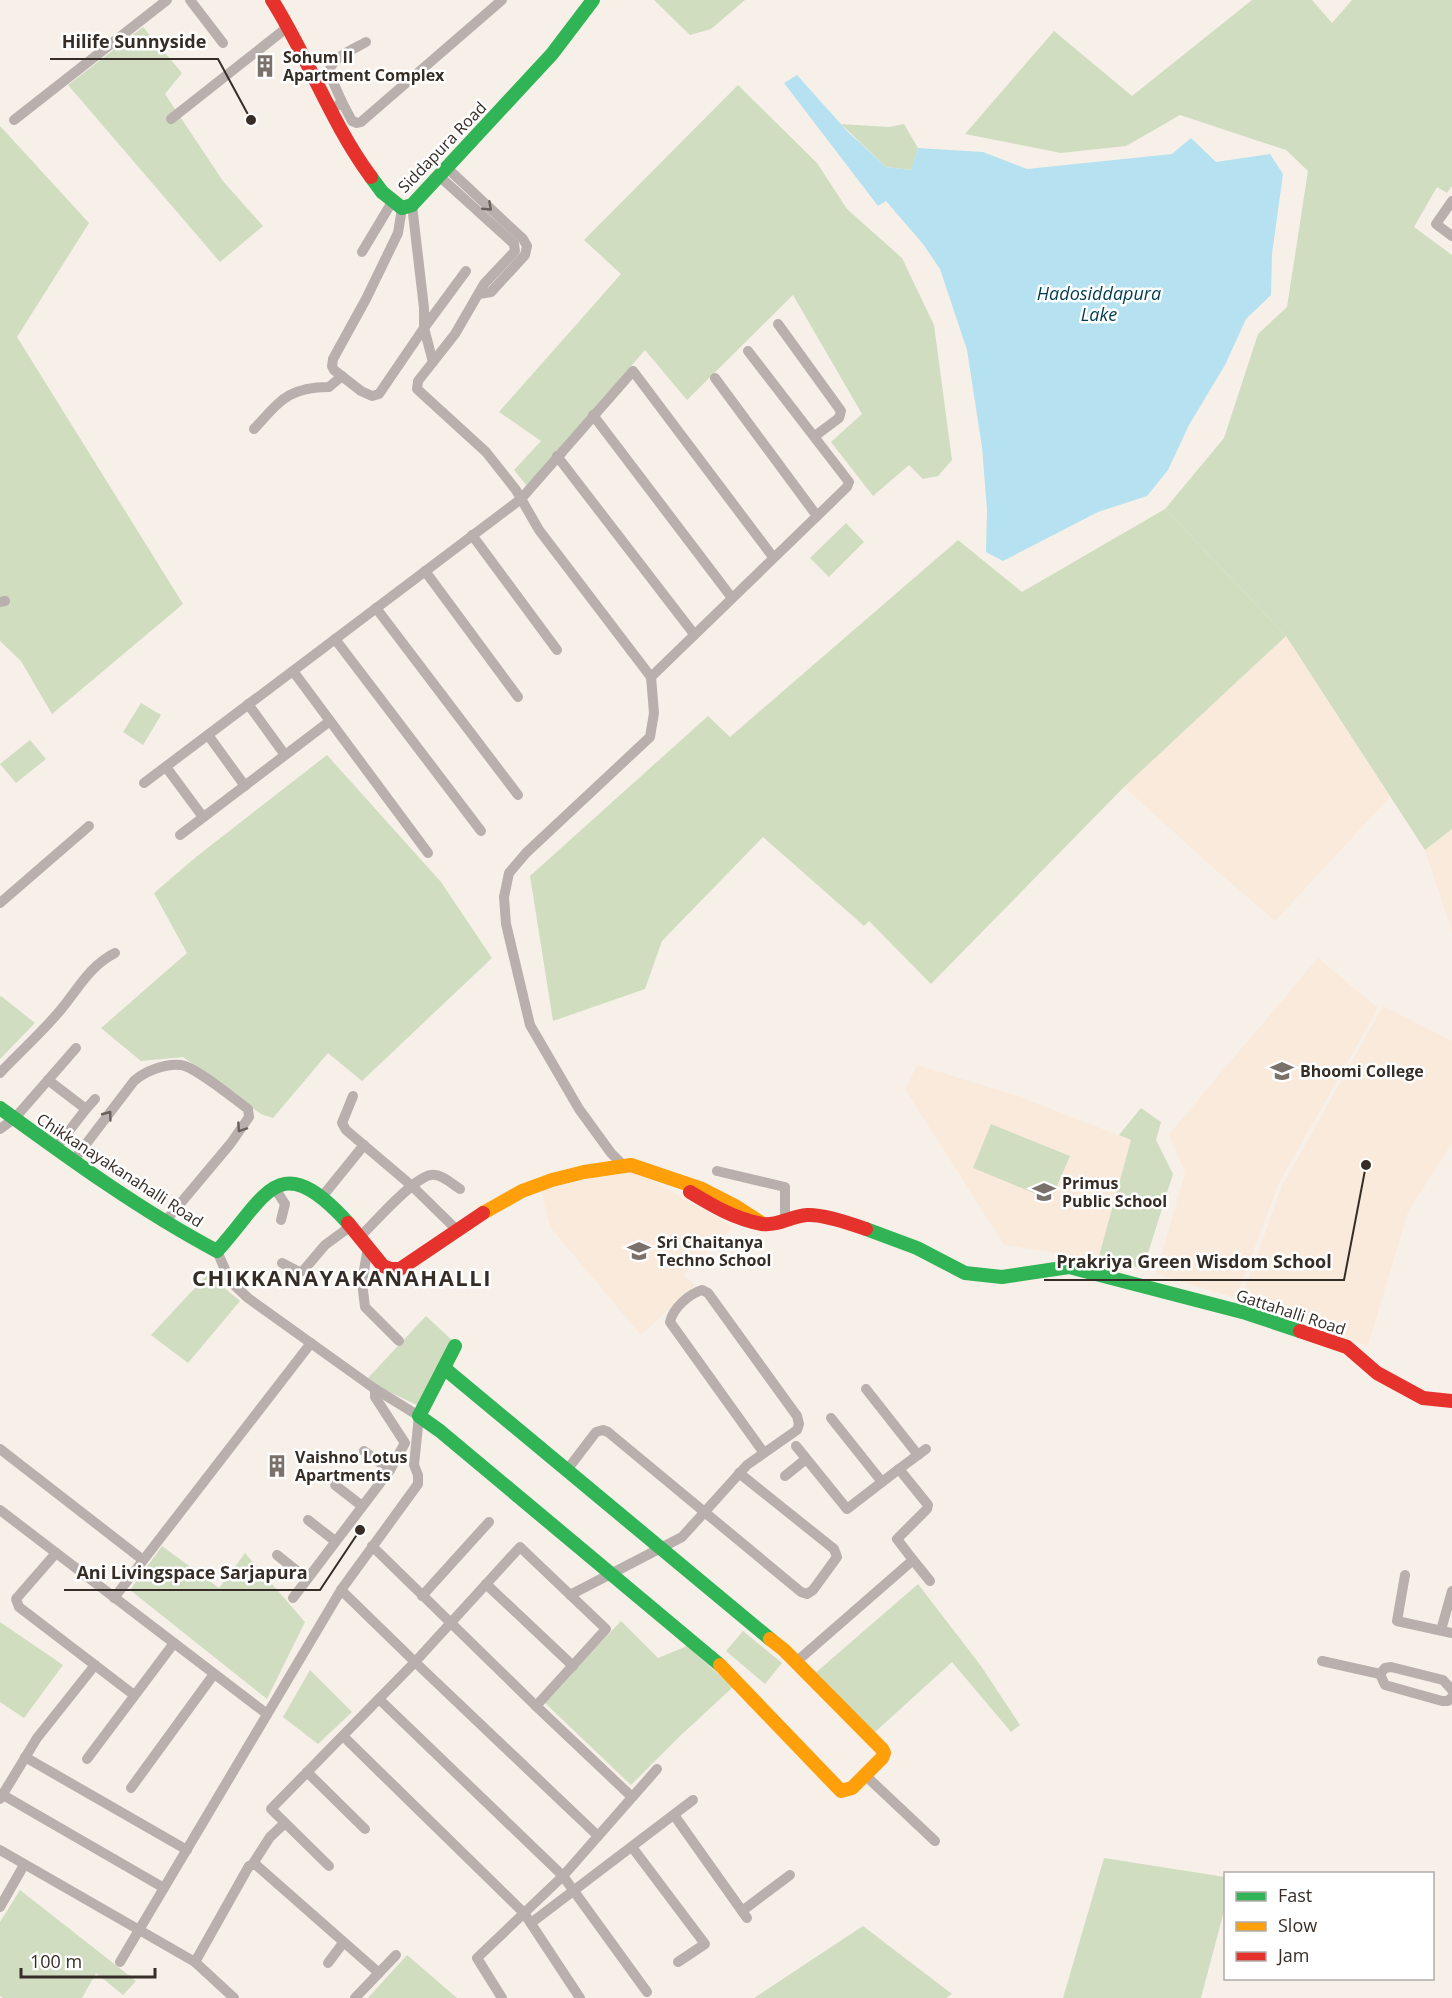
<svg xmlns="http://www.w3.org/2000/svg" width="1452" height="1998" viewBox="0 0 1452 1998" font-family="'Open Sans',sans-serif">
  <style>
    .built { fill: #faeadc }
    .green { fill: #d0ddc0 }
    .forest { fill: #d0ddbf }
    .water { fill: #b6e1f1 }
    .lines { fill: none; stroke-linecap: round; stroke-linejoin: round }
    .street { stroke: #b9afad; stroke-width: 10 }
    .fast { stroke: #30b455; stroke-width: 14 }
    .slow { stroke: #ff9f0a; stroke-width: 14 }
    .jam { stroke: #e5322d; stroke-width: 14 }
    .oneway { stroke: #6a615c }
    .labels { text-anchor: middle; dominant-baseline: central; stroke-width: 5; stroke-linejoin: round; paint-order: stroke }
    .poi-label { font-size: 16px; font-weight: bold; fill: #362d26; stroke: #fff; text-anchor: start }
    .street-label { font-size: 16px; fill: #362d26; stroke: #fff }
    .water-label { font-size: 18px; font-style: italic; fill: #003c4e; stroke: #fff }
    .district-label { font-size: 22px; font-weight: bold; letter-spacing: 1.5px; fill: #362d26; stroke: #fff }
    .leader { fill: none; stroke: #362d26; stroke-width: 2 }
    .callout-dot { fill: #362d26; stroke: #fff; stroke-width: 2 }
    .callout-label { font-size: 18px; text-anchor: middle; font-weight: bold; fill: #362d26; stroke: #fff; stroke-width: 5; stroke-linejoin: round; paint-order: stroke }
  </style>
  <rect width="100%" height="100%" fill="#f7f0e9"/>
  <g class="built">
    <path d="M 1286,636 L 1390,797 L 1275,921 L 1209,864 L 1124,787 Z"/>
    <path d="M 1452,829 L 1452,932 L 1425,850 Z"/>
    <path d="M 1318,958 L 1378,1008 L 1278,1185 L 1236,1298 L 1156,1274 L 1185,1173 L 1169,1134 Z"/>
    <path d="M 1383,1006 L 1452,1041 L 1452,1143 L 1408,1212 L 1368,1346 L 1306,1322 L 1241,1299 L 1282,1186 Z"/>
    <path d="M 917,1065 L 1018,1096 L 1131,1140 L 1098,1259 L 1004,1245 L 905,1089 Z"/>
    <path d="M 630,1168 L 733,1227 L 683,1275 L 695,1285 L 641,1335 L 550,1227 L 541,1191 Z"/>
  </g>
  <g class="green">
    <path d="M 1252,0 L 1312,0 L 1332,23 L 1352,0 L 1452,0 L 1452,186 L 1447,193 L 1437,187 L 1414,227 L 1452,255 L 1452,829 L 1425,850 L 1286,636 L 1165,509 L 1224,438 L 1258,334 L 1287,307 L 1308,171 L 1286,150 L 1180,115 L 1126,146 L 1061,153 L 965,134 L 1054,31 L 1132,96 Z"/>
    <path d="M 143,27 L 182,73 L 165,94 L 223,181 L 263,226 L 220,262 L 68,85 Z"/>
    <path d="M 738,85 L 817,163 L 847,209 L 902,258 L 934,325 L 952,460 L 938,476 L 923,479 L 909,465 L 873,496 L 831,442 L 862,414 L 793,295 L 687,400 L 645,350 L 527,486 L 514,470 L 541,441 L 499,412 L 621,274 L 584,240 Z"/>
    <path d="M 841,124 L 889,127 L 904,124 L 918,148 L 911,170 L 886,167 Z"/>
    <path d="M 846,523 L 864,542 L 829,577 L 810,558 Z"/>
    <path d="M 141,703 L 161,715 L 143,745 L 123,732 Z"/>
    <path d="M 30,740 L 46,759 L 16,783 L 0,764 Z"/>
    <path d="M 327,755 L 441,882 L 492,958 L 362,1081 L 328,1053 L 273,1118 L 261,1114 L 183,1057 L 141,1061 L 101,1028 L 187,953 L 154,893 L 196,857 Z"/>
    <path d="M 1,996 L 35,1023 L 0,1059 L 0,997 Z"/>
    <path d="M 1141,1108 L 1161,1122 L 1156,1140 L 1173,1174 L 1143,1269 L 1099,1256 L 1131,1140 L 1119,1135 Z"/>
    <path d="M 991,1124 L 1070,1156 L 1051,1200 L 973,1168 Z"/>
    <path d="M 208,1274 L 240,1301 L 188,1363 L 151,1335 Z"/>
    <path d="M 426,1316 L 453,1341 L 419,1406 L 372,1384 L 368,1378 Z"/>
    <path d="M 162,1546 L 219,1588 L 245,1553 L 305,1622 L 267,1699 L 130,1590 Z"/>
    <path d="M 918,1584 L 981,1666 L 1020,1725 L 1011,1732 L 952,1662 L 874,1733 L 813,1675 Z"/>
    <path d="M 621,1621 L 658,1658 L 687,1646 L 733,1687 L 680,1736 L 631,1785 L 544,1702 Z"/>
    <path d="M 743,1631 L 782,1663 L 765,1684 L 726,1651 Z"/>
    <path d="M 310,1670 L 352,1712 L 318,1744 L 283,1717 Z"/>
    <path d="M 1104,1858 L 1225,1877 L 1225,1907 L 1201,1998 L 1063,1998 Z"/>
    <path d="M 20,1890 L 136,1981 L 123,1995 L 96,1973 L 82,1998 L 3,1998 L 0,1996 L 0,1922 Z"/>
    <path d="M 863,1926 L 952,1994 L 946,1998 L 754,1998 Z"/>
  </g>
  <g class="forest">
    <path d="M 654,0 L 745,0 L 711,29 L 690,35 Z"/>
    <path d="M 0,126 L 89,223 L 17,337 L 183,604 L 52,714 L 21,661 L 0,641 Z"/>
    <path d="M 1165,509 L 1286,636 L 1124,787 L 931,984 L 869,921 L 864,926 L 763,837 L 662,941 L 645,989 L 553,1021 L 530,876 L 708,716 L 730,737 L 958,540 L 1022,592 Z"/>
    <path d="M 0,1622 L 63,1665 L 24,1718 L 0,1702 Z"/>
    <path d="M 407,1955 L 457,1998 L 368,1998 Z"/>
  </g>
  <path class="water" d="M 797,75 L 848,132 L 886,167 L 911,170 L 918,148 L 983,152 L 1027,169 L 1172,154 L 1191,138 L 1216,162 L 1270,154 L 1283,174 L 1272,254 L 1271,295 L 1246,319 L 1225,365 L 1189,425 L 1168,470 L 1147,496 L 1098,512 L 1003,561 L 986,552 L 987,510 L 982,447 L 967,350 L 940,269 L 923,244 L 886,201 L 878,206 L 784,83 Z"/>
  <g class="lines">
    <g class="street">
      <path d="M 190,0 L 223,43"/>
      <path d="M 342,102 L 329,73 C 330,58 354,49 366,42"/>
      <path d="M 331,110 L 342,102 L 352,121 L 357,123 L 361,122 L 502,0"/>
      <path d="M 171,119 L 289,26"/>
      <path d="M 14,120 L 167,0"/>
      <path d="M 446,167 L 523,239 L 527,246 L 525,255 L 491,292 L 479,294"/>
      <path d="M 438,175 L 514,244 L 515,251 L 484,284 L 455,334 L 418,381 L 417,389 L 486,452 L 516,490 L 539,530 L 651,677 L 654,713 L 650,737 L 526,853 L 509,873 L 504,897 L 506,924 L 530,1025 L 579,1109 L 611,1153 L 624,1166"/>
      <path d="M 1452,201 L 1436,224 L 1452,236"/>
      <path d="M 412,205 L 424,308 L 424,328 L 433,362"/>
      <path d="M 402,208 L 398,233 L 366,299 L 333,359 L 332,366 L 334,370 L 361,391 L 372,396 L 379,394 L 424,328 L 466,271"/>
      <path d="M 362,252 L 392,202"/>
      <path d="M 778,324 L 841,411 L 839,418 L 815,436"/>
      <path d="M 715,378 L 817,516"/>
      <path d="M 593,415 L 732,598"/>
      <path d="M 254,429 C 280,401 288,387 329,387 L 342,376"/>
      <path d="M 557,456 L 694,634"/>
      <path d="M 472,535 L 557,650"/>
      <path d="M 425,571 L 518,697"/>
      <path d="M 0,602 L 5,601"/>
      <path d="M 376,608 L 518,795"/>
      <path d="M 335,639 L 481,831"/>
      <path d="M 293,671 L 428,853"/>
      <path d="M 651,677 L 847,487 L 849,482 L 748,351"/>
      <path d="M 248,704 L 285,755"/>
      <path d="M 208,735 L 245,786"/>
      <path d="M 166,767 L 203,817"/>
      <path d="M 144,783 L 521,499 L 633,371 L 773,557"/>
      <path d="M 180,835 L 330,721"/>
      <path d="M 0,903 L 89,826"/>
      <path d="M 0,1073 C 19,1053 40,1034 58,1013 C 77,991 89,966 115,953"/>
      <path d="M 48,1080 L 86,1109 L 55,1149"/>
      <path d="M 353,1096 L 342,1123 L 346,1130 L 412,1186 L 458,1231"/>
      <path d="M 86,1109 L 95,1099"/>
      <path d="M 0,1129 L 14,1119 L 76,1048"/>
      <path d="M 73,1161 L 134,1081 C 145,1071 166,1063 181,1065 C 196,1067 234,1099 248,1109 L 249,1117 L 231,1143 L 164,1223"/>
      <path d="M 717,1171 L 785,1187 L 785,1222"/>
      <path d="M 274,1187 L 285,1204 L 281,1220"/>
      <path d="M 321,1198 L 364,1145"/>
      <path d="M 360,1237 C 374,1223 414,1177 431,1175 C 441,1173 452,1184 460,1189"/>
      <path d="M 368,1247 L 362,1282 L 365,1307 L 399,1341"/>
      <path d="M 282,1263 L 299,1272 L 303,1271 L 325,1245 L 351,1226"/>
      <path d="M 866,1389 L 918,1455"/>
      <path d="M 831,1418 L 882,1482"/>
      <path d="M 796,1446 L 847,1509 L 899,1469"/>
      <path d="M 0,1449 L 143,1560"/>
      <path d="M 364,1451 L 390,1470"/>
      <path d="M 567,1470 L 596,1432 L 603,1430 L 608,1432 L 801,1592 L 807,1594 L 813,1590 L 837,1557 L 834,1549 L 739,1473"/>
      <path d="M 785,1476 L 806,1459"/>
      <path d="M 335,1485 L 362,1506"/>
      <path d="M 0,1510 L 267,1714"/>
      <path d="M 308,1520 L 335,1541"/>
      <path d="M 372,1546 L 536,1706"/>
      <path d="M 56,1553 L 16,1599 L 19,1607 L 134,1695"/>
      <path d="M 277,1555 L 307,1579"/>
      <path d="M 913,1560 L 930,1581"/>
      <path d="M 1405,1575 L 1397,1621 L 1452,1633"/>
      <path d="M 486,1584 L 573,1666"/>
      <path d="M 570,1595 L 682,1537 L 747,1465 L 797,1430 L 799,1424 L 797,1416 L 708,1293 L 702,1290 C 689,1294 673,1308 670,1322 L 764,1453"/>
      <path d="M 422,1596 L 489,1522"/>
      <path d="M 114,1598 L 311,1343"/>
      <path d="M 293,1598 L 390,1470 L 405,1443 L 375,1397 L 375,1389"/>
      <path d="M 1441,1630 L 1452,1591"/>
      <path d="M 1322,1661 L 1380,1674 L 1385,1668 L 1391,1667 L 1443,1680 L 1452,1690"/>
      <path d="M 796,1662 L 913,1560 L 897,1539 L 927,1509 L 928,1505 L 899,1469 L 926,1449"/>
      <path d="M 1380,1674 L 1385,1685 L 1442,1701 L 1448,1701 L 1452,1697"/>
      <path d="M 379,1699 L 563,1876 L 647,1992"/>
      <path d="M 343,1736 L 524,1913 L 580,1998"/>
      <path d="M 25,1757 L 187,1850"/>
      <path d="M 87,1759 L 174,1643"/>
      <path d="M 307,1772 L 365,1829"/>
      <path d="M 865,1775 L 935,1841"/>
      <path d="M 131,1788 L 214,1674"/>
      <path d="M 3,1795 L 164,1888"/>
      <path d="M 0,1799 L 37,1738 L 95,1665"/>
      <path d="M 674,1815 L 747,1918"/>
      <path d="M 598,1836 L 415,1662 L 520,1547 L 606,1629 L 536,1706 L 632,1797"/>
      <path d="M 632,1847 L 705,1944 L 678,1962"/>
      <path d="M 0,1850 L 195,1962 L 249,1866 L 255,1864 L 379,1973"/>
      <path d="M 252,1865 L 270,1837 L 285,1823"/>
      <path d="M 329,1866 L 271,1809 L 415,1662 L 341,1590"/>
      <path d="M 0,1907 L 24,1865"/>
      <path d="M 742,1911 L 790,1875"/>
      <path d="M 531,1923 L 693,1800"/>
      <path d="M 120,1962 L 341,1590 L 418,1484 L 418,1475 L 414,1465 L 419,1416 L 375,1389 L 248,1298 L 230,1281 L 217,1251"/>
      <path d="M 195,1962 L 234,1998"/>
      <path d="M 328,1963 L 343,1943"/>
      <path d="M 355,1998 L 396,1955"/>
      <path d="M 502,1998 L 477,1958 L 563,1876 L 657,1769"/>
    </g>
    <g class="fast">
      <path d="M 371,177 L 382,192 L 402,208 L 412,205 L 552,54 L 593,0"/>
      <path d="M 0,1108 C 70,1159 140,1210 217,1251 C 267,1196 278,1146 348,1223"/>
      <path d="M 866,1229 L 917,1248 L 965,1273 L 1002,1277 L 1069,1267 L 1246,1313 L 1300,1331"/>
      <path d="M 455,1346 L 419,1416 L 440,1431 L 720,1665"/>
      <path d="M 444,1368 L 770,1639"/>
    </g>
    <g class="slow">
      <path d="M 483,1213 L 522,1191 L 552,1180 L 584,1172 L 631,1165 L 702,1189 L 735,1206 L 763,1224"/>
      <path d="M 720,1665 L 841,1791 L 852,1788 L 882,1758 L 884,1753 L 882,1749 L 784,1650 L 770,1639"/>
    </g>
    <g class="jam">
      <path d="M 272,0 C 308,57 331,123 371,177"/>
      <path d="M 690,1192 C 713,1206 735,1219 762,1224 C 779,1226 791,1216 807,1215 C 822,1214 852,1224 866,1229"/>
      <path d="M 348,1223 L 383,1266 L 391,1269 L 400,1269 L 483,1213"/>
      <path d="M 1300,1331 L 1347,1347 L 1377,1373 L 1423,1398 L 1452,1401"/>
    </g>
  </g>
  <defs><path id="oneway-chevron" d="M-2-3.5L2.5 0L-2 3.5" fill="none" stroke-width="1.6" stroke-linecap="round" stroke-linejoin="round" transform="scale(1.5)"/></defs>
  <g class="oneway">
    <use href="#oneway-chevron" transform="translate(488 207) rotate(43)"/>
    <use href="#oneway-chevron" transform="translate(108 1115) rotate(-53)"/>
    <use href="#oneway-chevron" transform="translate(241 1128) rotate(124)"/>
  </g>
  <defs>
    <g id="building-bare" transform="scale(1.8)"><path d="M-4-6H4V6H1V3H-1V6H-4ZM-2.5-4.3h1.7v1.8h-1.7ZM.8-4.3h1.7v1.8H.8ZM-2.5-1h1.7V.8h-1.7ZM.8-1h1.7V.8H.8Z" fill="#7a716a" stroke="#fff" stroke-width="2.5" paint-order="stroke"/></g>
    <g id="university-bare" transform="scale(1.8)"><path d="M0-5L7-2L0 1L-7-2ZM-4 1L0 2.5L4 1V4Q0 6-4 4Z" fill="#7a716a" stroke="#fff" stroke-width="2.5" paint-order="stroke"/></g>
    <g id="school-bare" transform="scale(1.8)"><path d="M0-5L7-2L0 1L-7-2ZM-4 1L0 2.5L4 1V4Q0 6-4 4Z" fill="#7a716a" stroke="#fff" stroke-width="2.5" paint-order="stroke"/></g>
  </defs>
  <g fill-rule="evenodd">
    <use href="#building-bare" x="265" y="66"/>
    <use href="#university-bare" x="1282" y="1071"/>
    <use href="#school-bare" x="1044" y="1192"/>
    <use href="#school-bare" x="639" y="1251"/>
    <use href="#building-bare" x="277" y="1466"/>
  </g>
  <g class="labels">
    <g class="poi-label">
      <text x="283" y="57">Sohum II<tspan x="283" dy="18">Apartment Complex</tspan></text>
      <text x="1300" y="1071">Bhoomi College</text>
      <text x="1062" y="1183">Primus<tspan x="1062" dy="18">Public School</tspan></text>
      <text x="657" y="1242">Sri Chaitanya<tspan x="657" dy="18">Techno School</tspan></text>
      <text x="295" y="1457">Vaishno Lotus<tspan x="295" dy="18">Apartments</tspan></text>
    </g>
    <g class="street-label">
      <text transform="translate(442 147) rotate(-46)">Siddapura Road</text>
      <text transform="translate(120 1170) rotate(33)">Chikkanayakanahalli Road</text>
      <text transform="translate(1291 1312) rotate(18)">Gattahalli Road</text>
    </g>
    <g class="water-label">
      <text x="1099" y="293">Hadosiddapura<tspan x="1099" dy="21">Lake</tspan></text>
    </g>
    <g class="district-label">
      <text x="342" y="1277">CHIKKANAYAKANAHALLI</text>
    </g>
  </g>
  <path class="leader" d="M251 120L218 59H50M1366 1165L1344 1280H1044M360 1530L320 1590H64"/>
  <g class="callout-dot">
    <circle cx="251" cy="120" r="6"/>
    <circle cx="1366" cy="1165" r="6"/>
    <circle cx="360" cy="1530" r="6"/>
  </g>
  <g class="callout-label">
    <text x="134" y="48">Hilife Sunnyside</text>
    <text x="1194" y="1268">Prakriya Green Wisdom School</text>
    <text x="192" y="1579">Ani Livingspace Sarjapura</text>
  </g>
  <rect x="1224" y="1872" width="210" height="108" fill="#ffffff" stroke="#afaba8" stroke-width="1.5"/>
  <rect x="1236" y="1892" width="30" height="9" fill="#30b455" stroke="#afaba8" stroke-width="1.5"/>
  <text x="1278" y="1902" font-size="18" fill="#362d26">Fast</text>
  <rect x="1236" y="1922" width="30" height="9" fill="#ff9f0a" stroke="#afaba8" stroke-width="1.5"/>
  <text x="1278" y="1932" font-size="18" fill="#362d26">Slow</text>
  <rect x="1236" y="1952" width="30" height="9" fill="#e5322d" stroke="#afaba8" stroke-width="1.5"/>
  <text x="1278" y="1962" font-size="18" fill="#362d26">Jam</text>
  <path d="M21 1968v9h134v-9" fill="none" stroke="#362d26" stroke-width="3"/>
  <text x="30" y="1968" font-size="18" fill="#362d26" stroke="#ffffff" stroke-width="4.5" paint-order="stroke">100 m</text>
</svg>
